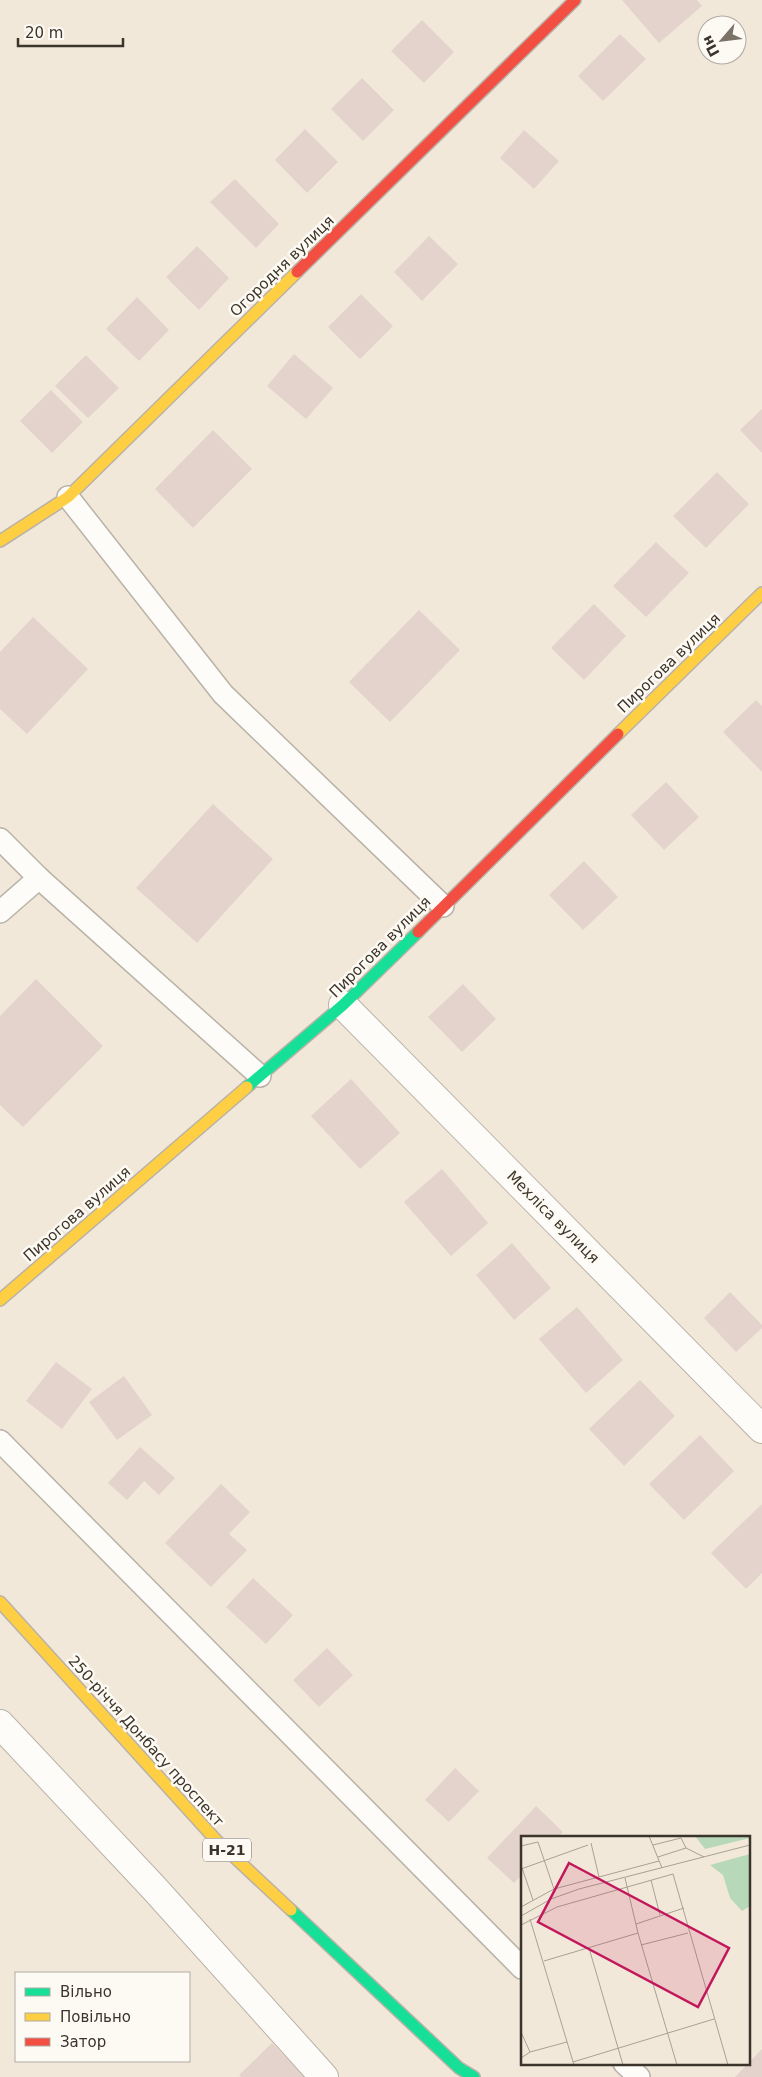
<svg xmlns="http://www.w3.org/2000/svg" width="762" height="2077" viewBox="0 0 762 2077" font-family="'DejaVu Sans',sans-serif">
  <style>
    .building { fill: #e4d3cc }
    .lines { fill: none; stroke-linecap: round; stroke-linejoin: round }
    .lane-casing { stroke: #b9b2a7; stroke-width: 24 }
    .street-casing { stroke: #b9b2a7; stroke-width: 30 }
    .fast-casing { stroke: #b9b2a7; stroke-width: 14 }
    .slow-casing { stroke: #b9b2a7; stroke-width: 14 }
    .jam-casing { stroke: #b9b2a7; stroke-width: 14 }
    .lane { stroke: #fdfcf9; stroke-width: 21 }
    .street { stroke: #fdfcf9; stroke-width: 28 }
    .fast { stroke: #16e098; stroke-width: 11 }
    .slow { stroke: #ffcf43; stroke-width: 11 }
    .jam { stroke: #f24e42; stroke-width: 11 }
    .labels { text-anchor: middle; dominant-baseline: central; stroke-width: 5; stroke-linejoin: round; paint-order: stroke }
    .shield { fill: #fdfaf4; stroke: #756f67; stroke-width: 1 }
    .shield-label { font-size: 14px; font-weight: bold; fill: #3b342a }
    .street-label { font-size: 15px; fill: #3b342a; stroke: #fdfaf4 }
    .inset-road { fill: none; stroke: #a9a094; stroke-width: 1 }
    .view { fill: #c2185b; fill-opacity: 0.15; stroke: #c2185b; stroke-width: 2.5 }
    .inset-edge { fill: none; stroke: #3b342a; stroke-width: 2.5 }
  </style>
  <rect width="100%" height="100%" fill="#f2e8da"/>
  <g class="building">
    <path d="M 622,0 L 697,0 L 702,6 L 659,43 Z"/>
    <path d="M 422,20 L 454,52 L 424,83 L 391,51 Z"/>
    <path d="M 620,34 L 646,59 L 603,101 L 578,76 Z"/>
    <path d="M 362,78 L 394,110 L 363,141 L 331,109 Z"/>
    <path d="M 305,129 L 338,162 L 307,193 L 275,160 Z"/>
    <path d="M 524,130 L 559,161 L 534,189 L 500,158 Z"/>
    <path d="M 235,179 L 279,224 L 256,248 L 210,202 Z"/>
    <path d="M 429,236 L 458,264 L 422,301 L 394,272 Z"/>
    <path d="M 197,246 L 229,278 L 199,310 L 166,277 Z"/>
    <path d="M 361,294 L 393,326 L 360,359 L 328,327 Z"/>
    <path d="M 137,297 L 169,330 L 139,361 L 106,329 Z"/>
    <path d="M 294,354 L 333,388 L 306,419 L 267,386 Z"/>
    <path d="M 86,355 L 119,388 L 88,418 L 55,386 Z"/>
    <path d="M 51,390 L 83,422 L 52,453 L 20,421 Z"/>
    <path d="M 762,409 L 762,453 L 740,430 Z"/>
    <path d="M 213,430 L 252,469 L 193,528 L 155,489 Z"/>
    <path d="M 717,472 L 749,504 L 706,548 L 673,516 Z"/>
    <path d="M 656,542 L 689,573 L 646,617 L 613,586 Z"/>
    <path d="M 594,604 L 626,636 L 584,680 L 551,648 Z"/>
    <path d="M 419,610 L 460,650 L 390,722 L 349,682 Z"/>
    <path d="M 33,617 L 88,669 L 27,734 L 0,709 L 0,652 Z"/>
    <path d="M 756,700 L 762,706 L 762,772 L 723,732 Z"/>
    <path d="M 666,782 L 699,817 L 664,850 L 631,815 Z"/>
    <path d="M 213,804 L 273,859 L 197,943 L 136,888 Z"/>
    <path d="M 584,861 L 618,897 L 583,930 L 549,895 Z"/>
    <path d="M 36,979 L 103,1046 L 23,1127 L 0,1105 L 0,1016 Z"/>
    <path d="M 463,984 L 496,1019 L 462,1052 L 428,1017 Z"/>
    <path d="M 351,1079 L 400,1133 L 360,1169 L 311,1116 Z"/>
    <path d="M 442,1169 L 488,1223 L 451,1256 L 404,1202 Z"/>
    <path d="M 512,1243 L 551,1288 L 514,1320 L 476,1275 Z"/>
    <path d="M 730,1292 L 762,1325 L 762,1328 L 736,1352 L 704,1318 Z"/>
    <path d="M 577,1307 L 623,1360 L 586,1393 L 539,1339 Z"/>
    <path d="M 56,1362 L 92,1389 L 62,1429 L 26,1401 Z"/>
    <path d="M 124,1376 L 152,1415 L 117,1440 L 89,1402 Z"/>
    <path d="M 640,1380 L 675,1416 L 624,1466 L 589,1429 Z"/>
    <path d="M 700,1435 L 734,1471 L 684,1520 L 649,1484 Z"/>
    <path d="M 140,1447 L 175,1478 L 159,1495 L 144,1481 L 127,1500 L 108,1483 Z"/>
    <path d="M 221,1484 L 250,1512 L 229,1534 L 247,1550 L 211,1587 L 165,1543 Z"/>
    <path d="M 762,1504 L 762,1573 L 746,1589 L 711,1553 Z"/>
    <path d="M 253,1578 L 293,1615 L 266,1644 L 226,1607 Z"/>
    <path d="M 327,1648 L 353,1675 L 319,1707 L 293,1680 Z"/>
    <path d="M 455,1768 L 479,1791 L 449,1822 L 425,1800 Z"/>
    <path d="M 536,1806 L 563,1832 L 558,1837 L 522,1837 L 522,1875 L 514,1883 L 487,1858 Z"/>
    <path d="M 272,2043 L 305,2077 L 241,2077 L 239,2075 Z"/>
    <path d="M 762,2049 L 762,2077 L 735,2077 Z"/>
  </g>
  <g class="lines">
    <g class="lane-casing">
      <g id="lane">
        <path d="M 68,497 L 223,694 L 443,906"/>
        <path d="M 0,839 L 39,878 L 260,1076"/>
        <path d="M 0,912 L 39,878"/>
        <path d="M 0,1441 L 522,1968"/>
        <path d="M 624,2063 L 639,2077"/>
      </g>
    </g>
    <g class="street-casing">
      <g id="street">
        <path d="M 343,1005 L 762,1429"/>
        <path d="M 0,1724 L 153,1887 L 324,2077"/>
      </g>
    </g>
    <g class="fast-casing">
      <g id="fast">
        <path d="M 247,1087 L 343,1005 L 418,932"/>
        <path d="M 291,1910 L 459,2068 L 474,2077"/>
      </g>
    </g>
    <g class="slow-casing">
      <g id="slow">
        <path d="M 0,541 L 68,497 L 297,272"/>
        <path d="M 618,734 L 762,593"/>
        <path d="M 0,1300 L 247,1087"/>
        <path d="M 0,1602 L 216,1840 L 291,1910"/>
      </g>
    </g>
    <g class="jam-casing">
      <g id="jam">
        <path d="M 297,272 L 575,0"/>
        <path d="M 418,932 L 618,734"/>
      </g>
    </g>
    <use href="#lane" class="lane"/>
    <use href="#street" class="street"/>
    <use href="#fast" class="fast"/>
    <use href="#slow" class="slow"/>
    <use href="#jam" class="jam"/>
  </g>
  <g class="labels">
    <rect class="shield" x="203" y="1838.5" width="48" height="23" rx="4"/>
    <g class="shield-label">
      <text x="227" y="1850">Н-21</text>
    </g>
    <g class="street-label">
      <text transform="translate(282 266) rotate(-44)">Огородня вулиця</text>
      <text transform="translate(669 663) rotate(-44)">Пирогова вулиця</text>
      <text transform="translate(380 947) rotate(-45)">Пирогова вулиця</text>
      <text transform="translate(77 1214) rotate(-41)">Пирогова вулиця</text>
      <text transform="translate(553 1217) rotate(45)">Мехліса вулиця</text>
      <text transform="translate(146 1741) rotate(48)">250-річчя Донбасу проспект</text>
    </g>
  </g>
  <g transform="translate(521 1836)">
    <rect width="229" height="229" fill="#f2e8da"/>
    <path d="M 174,0 L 229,0 L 229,2 L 184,13 ZM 229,18 L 229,70 L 221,75 L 209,62 L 202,39 L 189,29 Z" fill="#b7d9ba"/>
    <path class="inset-road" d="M 128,0 L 141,32M 70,7 L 78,41M 132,9 L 160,2 L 165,12M 0,10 L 17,6 L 33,53M 137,21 L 165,12 L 183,21M 0,29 L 12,64M 0,33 L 67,9M 104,42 L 117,97 L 156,229M 130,44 L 139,79M 0,71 L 33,53 L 138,25M 0,80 L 30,63 L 58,53 L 229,9M 9,83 L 53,229M 115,88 L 163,72M 0,89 L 36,71 L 152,38 L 207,229M 120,109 L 167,97M 68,112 L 102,229M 23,125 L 117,97M 0,196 L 9,216M 0,222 L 9,216 L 46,206M 52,226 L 193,183"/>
    <path class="view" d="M 48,27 L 208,112 L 177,171 L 17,86 Z"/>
    <rect width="229" height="229" class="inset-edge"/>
  </g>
  <rect x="15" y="1972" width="175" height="90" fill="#fdfaf4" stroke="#afaba3"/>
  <rect x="25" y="1988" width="25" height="8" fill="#16e098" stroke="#afaba3"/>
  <text x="60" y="1997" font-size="15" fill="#3b342a">Вільно</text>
  <rect x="25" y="2013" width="25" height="8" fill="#ffcf43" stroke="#afaba3"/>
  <text x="60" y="2022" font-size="15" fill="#3b342a">Повільно</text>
  <rect x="25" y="2038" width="25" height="8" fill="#f24e42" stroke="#afaba3"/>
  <text x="60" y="2047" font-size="15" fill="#3b342a">Затор</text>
  <g transform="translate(722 40) rotate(242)"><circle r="24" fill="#fdfaf4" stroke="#afaba3"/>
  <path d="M0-4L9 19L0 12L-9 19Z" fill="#7b7368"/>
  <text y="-8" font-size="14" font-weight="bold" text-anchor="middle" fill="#3b342a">Пн</text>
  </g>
  <path d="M18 38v8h105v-8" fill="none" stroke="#3b342a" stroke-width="2.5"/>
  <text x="25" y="38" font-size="15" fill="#3b342a" stroke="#fdfaf4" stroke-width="4" paint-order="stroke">20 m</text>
</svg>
